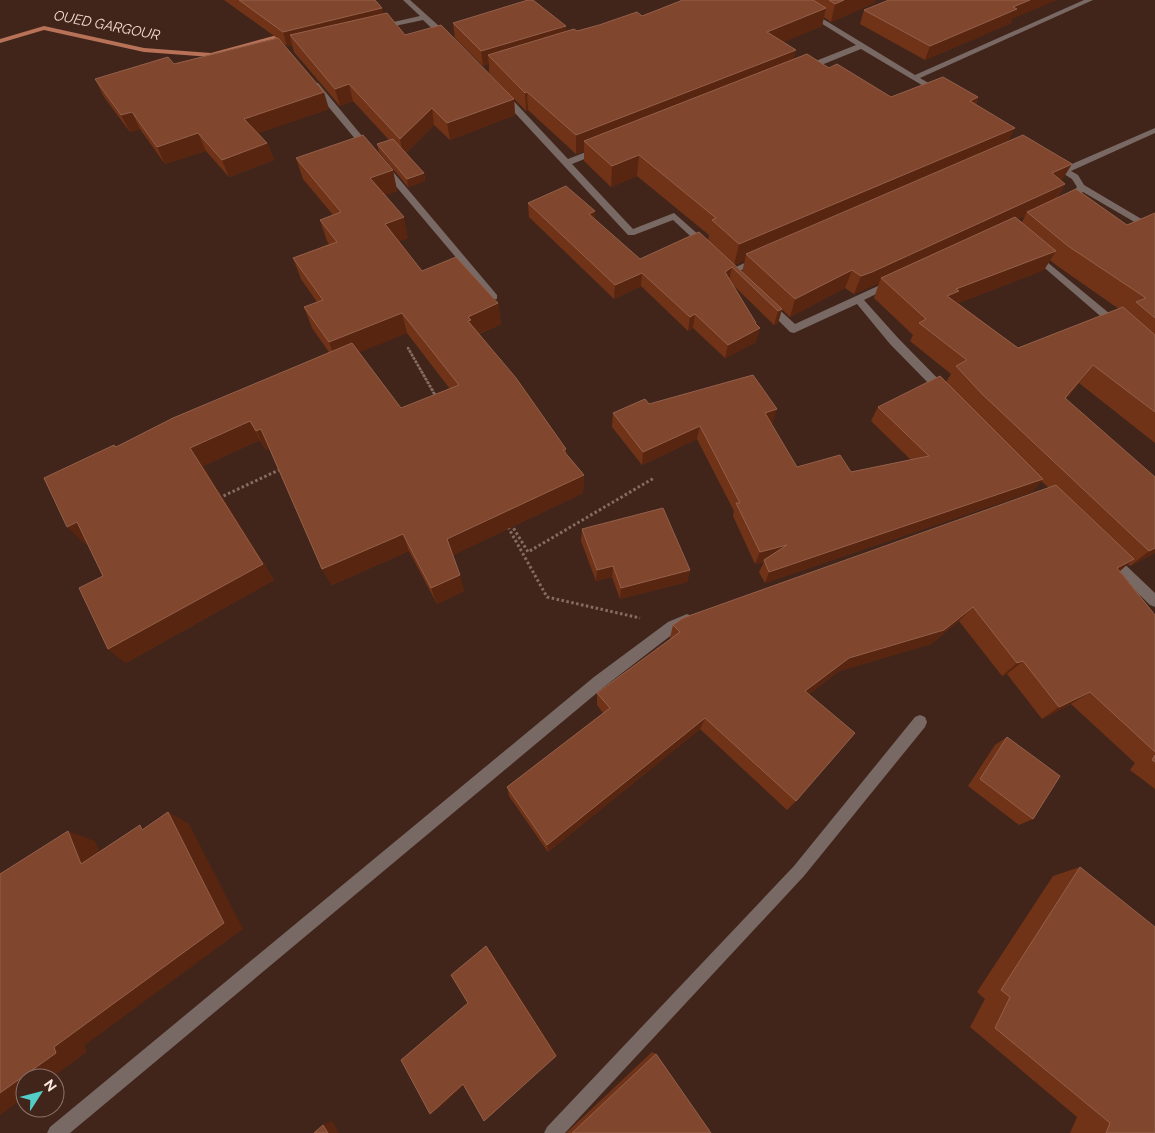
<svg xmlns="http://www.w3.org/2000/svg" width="1155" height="1133" viewBox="0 0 1155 1133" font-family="Raleway,sans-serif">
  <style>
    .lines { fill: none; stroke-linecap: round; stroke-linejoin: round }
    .stream { fill: #b77258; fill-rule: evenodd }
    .path-far1 { stroke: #866d64; stroke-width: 2.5; stroke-dasharray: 2 2; stroke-linecap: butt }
    .path { stroke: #866d64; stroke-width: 3; stroke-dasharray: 2.5 2.5; stroke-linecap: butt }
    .minor { fill: #796964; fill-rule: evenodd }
    .wall { fill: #713318; fill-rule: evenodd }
    .shaded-wall { fill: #582510 }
    .building { fill: #80462e; stroke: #94604a }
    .labels { text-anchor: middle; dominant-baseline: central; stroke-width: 5; stroke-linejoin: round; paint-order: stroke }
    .far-water-label { font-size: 14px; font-style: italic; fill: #f6dcd3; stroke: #41251b }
  </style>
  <rect width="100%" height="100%" fill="#41251b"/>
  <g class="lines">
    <path class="stream" d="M 44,26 L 144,48 L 211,53 L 288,32 L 291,34 L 211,57 L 144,52 L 44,30 L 0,43 L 0,39 Z"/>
    <path class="path-far1" d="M 436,397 L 408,348 L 437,398"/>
    <g class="path">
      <path d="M 219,498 L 281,469"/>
      <path d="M 511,524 L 528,552 L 654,478"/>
      <path d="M 508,527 L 547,597 L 640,618"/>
    </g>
    <g class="minor">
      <path d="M 403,0 L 410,0 L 449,35 L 449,39 L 443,39 L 423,20 L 376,30 L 376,26 L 420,16 Z"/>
      <path d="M 784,0 L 792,0 L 915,75 L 1084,0 L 1093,0 L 920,78 L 940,90 L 941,92 L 937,94 L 861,49 L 809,70 L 803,70 L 803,66 L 856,45 Z"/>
      <path d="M 312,83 L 318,83 L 372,148 L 372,152 L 366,152 L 312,87 Z"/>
      <path d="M 501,94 L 507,94 L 568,159 L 596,148 L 602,148 L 602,152 L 572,164 L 633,229 L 674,213 L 708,243 L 708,247 L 702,247 L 673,220 L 634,235 L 628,235 L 501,98 Z"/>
      <path d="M 1155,128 L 1155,133 L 1071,171 L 1078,175 L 1084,185 L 1155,227 L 1155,234 L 1083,192 L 1068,203 L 1062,203 L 1062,199 L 1074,191 L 1077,187 L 1072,179 L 1051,166 L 1051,162 L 1057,162 L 1065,167 Z"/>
      <path d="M 383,167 L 389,167 L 497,295 L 497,299 L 491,299 L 383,171 Z"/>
      <path d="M 1035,252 L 1121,323 L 1121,327 L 1113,327 L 1032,257 L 1032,253 Z"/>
      <path d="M 760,256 L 765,259 L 763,261 L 732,274 L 727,271 Z"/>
      <path d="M 891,280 L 896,283 L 894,285 L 864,300 L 898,338 L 948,389 L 949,392 L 948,395 L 940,395 L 890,344 L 857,304 L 794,333 L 790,332 L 763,305 L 764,303 L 772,303 L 795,324 Z"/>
      <path d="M 1110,553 L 1114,554 L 1155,593 L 1155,607 L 1150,605 L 1106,562 L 1104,558 L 1106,554 Z"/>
      <path d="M 687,614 L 692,616 L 694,620 L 692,624 L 678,630 L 604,687 L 70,1133 L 47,1133 L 50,1127 L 594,677 L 668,622 Z"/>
      <path d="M 920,715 L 925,717 L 927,722 L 925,727 L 804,876 L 565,1133 L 544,1133 L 547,1127 L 794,866 L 915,717 Z"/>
    </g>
  </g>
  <g class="wall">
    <path d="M 224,0 L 375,0 L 382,8 L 383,14 L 405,35 L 514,99 L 515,115 L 450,140 L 434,125 L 406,153 L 424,173 L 425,181 L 408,187 L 379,152 L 377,144 L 389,140 L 353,101 L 340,106 L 294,52 L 292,45 L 287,46 L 282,42 L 329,109 L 258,133 L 267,143 L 274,160 L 229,177 L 206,151 L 165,164 L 140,129 L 130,132 L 104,97 L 95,79 L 174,64 L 277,38 Z"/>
    <path d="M 683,0 L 875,0 L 874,3 L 831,22 L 824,17 L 822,26 L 783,42 L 794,59 L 829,68 L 891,97 L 978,97 L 976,104 L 1008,142 L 1065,184 L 1057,198 L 1127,225 L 1155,213 L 1155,443 L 1079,383 L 1066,399 L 1155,553 L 1130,566 L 1128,564 L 1120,571 L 1155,615 L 1155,789 L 1130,770 L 1135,763 L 1071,704 L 1042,719 L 1007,674 L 1002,676 L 959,621 L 931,644 L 839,671 L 809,694 L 796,801 L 787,810 L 700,729 L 548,852 L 509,796 L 507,787 L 603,713 L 597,705 L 597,693 L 671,639 L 670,638 L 673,625 L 1049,488 L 1041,481 L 1032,492 L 765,583 L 759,572 L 764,562 L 755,564 L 733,516 L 734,511 L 697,439 L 642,465 L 612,427 L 613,413 L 649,404 L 773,423 L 771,424 L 797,467 L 851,472 L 911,460 L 871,421 L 878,407 L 946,382 L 951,374 L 910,341 L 913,335 L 874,298 L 879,283 L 854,294 L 845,288 L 790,317 L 772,300 L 782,309 L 778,323 L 774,325 L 732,284 L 756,323 L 756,342 L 725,358 L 693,328 L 688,331 L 641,286 L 614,299 L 529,217 L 528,203 L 595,211 L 595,220 L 640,259 L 708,240 L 709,235 L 637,176 L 611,187 L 584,161 L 584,151 L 576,154 L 528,110 L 526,111 L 489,73 L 489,64 L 483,66 L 455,38 L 453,23 L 566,26 L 566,31 L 577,31 L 642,16 ZM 1025,216 L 1022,222 L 1018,219 ZM 745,260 L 742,272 L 734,265 ZM 1050,260 L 1056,265 L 1119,309 L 1018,348 L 958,303 L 1044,270 Z"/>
    <path d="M 864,10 L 1012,19 L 1011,23 L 925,60 L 860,24 Z"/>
    <path d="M 296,158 L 393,170 L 397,191 L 385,195 L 408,238 L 399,241 L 422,271 L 498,303 L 501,324 L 479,334 L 566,449 L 566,454 L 584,475 L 583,493 L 453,555 L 464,591 L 437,604 L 409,551 L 332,585 L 322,569 L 269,448 L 266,450 L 260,440 L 203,466 L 274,580 L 126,663 L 108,649 L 103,576 L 87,543 L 85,544 L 116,447 L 329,352 L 312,328 L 304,307 L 317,302 L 301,279 L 293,258 L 329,244 L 327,241 L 320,220 L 333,215 L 303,179 ZM 407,333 L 450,389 L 401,408 L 359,352 Z"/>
    <path d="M 582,529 L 690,570 L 687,582 L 620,599 L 612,577 L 596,581 L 581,541 Z"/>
    <path d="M 1007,737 L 1033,819 L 1019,825 L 968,786 L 995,745 Z"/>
    <path d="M 1080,867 L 1155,1133 L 1070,1133 L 1077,1117 L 970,1027 L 985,999 L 977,992 L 1053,876 Z"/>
    <path d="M 652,1052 L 656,1054 L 711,1133 L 566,1133 Z"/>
  </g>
  <g class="shaded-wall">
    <path d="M 844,0 L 875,0 L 874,3 L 831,22 L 835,4 Z"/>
    <path d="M 1030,0 L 1057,0 L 1012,19 L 1011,23 L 925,60 L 930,46 L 1013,7 Z"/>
    <path d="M 382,8 L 385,22 L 290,35 L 292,45 L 287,46 L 283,32 Z"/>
    <path d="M 826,8 L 822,26 L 763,51 L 767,32 Z"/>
    <path d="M 566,26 L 566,41 L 488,55 L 489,64 L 483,66 L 481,51 Z"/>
    <path d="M 796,50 L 792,68 L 584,141 L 584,151 L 576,154 L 576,135 Z"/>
    <path d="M 349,84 L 353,101 L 340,106 L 335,89 Z"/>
    <path d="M 324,92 L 329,109 L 250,136 L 244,119 Z"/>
    <path d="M 527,92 L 528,110 L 526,111 L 525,93 Z"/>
    <path d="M 978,97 L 970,118 L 970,101 Z"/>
    <path d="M 514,99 L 515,115 L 450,140 L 447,123 Z"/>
    <path d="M 432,108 L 434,125 L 403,156 L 400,139 Z"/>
    <path d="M 132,112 L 140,129 L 130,132 L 121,115 Z"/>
    <path d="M 1015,128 L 1005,148 L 746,254 L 745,260 L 734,265 L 739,244 Z"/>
    <path d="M 198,133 L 206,151 L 165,164 L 157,147 Z"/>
    <path d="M 267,143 L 274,160 L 229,177 L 222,160 Z"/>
    <path d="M 639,155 L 637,176 L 611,187 L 612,166 Z"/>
    <path d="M 1072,164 L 1061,182 L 1052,173 Z"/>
    <path d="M 393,170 L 397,191 L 375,199 L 370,178 Z"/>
    <path d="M 424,173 L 425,181 L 408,187 L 407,179 Z"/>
    <path d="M 1065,184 L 1054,202 L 1027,212 L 1025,216 L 884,281 L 881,278 L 879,283 L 854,294 L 861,276 Z"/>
    <path d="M 595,211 L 595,225 L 589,214 Z"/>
    <path d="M 404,217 L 408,238 L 390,245 L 385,224 Z"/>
    <path d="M 1056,251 L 1044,270 L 951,306 L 947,296 L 956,289 Z"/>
    <path d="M 732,267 L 729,281 L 725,272 Z"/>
    <path d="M 852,270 L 845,288 L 790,317 L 795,299 Z"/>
    <path d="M 642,273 L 641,286 L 614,299 L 615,285 Z"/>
    <path d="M 498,303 L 501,324 L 473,336 L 472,341 L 468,317 Z"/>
    <path d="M 782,309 L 778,323 L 774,325 L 778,311 Z"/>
    <path d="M 402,313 L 407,333 L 336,362 L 329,342 Z"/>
    <path d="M 695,314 L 693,328 L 688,331 L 690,317 Z"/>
    <path d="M 755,323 L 756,323 L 754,331 L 760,328 L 756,342 L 725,358 L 728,345 Z"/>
    <path d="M 1093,365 L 1079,383 L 1051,416 L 1065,398 Z"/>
    <path d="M 777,409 L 773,423 L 761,427 L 765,413 Z"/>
    <path d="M 250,421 L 260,440 L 203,466 L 274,580 L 126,663 L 108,649 L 190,448 Z"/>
    <path d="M 700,426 L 697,439 L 642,465 L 643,452 Z"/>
    <path d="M 261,429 L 271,448 L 266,450 L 256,431 Z"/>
    <path d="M 584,475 L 583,493 L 451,556 L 447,539 Z"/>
    <path d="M 1043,479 L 1032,492 L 765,583 L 769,572 Z"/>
    <path d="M 77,522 L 94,539 L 85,544 L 67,527 Z"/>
    <path d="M 403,534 L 409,551 L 332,585 L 322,569 Z"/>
    <path d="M 787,545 L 764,560 L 764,562 L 755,564 L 760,552 Z"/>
    <path d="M 1155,548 L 1155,553 L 1130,566 L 1149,551 Z"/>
    <path d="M 1134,559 L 1116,574 L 1117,568 Z"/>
    <path d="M 613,566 L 612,577 L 596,581 L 597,570 Z"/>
    <path d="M 690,570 L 687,582 L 620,599 L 621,588 Z"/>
    <path d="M 460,575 L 464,591 L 437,604 L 431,588 Z"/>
    <path d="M 973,607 L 959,621 L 931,644 L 839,671 L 797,703 L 805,691 L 849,658 Z"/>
    <path d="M 1023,661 L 1007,674 L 1002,676 L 1017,663 Z"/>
    <path d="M 1090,692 L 1071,704 L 1042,719 L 1059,707 Z"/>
    <path d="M 705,718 L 700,729 L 548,852 L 547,845 Z"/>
    <path d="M 168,812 L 189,824 L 243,929 L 85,1045 L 87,1052 L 51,1078 L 25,1078 L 25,1097 L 0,1115 L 0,1093 L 54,1047 Z"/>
    <path d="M 68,831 L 95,841 L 108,873 L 81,864 Z"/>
    <path d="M 486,946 L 490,950 L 557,1055 L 556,1056 Z"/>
    <path d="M 469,1081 L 438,1109 L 430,1114 L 463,1084 Z"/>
    <path d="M 332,1121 L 339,1133 L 328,1133 L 323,1125 Z"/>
  </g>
  <g class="building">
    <path d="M 239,0 L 375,0 L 382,8 L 283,32 Z"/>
    <path d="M 528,0 L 533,0 L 566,26 L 481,51 L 453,23 Z"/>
    <path d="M 683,0 L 813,0 L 826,8 L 767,32 L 796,50 L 576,135 L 527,92 L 525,93 L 488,55 L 574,29 L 577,31 L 599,25 L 637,12 L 642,16 Z"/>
    <path d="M 829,0 L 844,0 L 835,4 Z"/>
    <path d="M 889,0 L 1030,0 L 1013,7 L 1017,9 L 930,46 L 864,10 Z"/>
    <path d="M 387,13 L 405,35 L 441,25 L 514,99 L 447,123 L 432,108 L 400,139 L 349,84 L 335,89 L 290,35 Z"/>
    <path d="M 278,38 L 324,92 L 244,119 L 267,143 L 222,160 L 198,133 L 157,147 L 132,112 L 121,115 L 95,79 L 168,57 L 174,64 Z"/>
    <path d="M 807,54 L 829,68 L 837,64 L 891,97 L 943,77 L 978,97 L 970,101 L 1015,128 L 739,244 L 712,220 L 716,218 L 639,155 L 612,166 L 584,141 Z"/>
    <path d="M 363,135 L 393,170 L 370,178 L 404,217 L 385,224 L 422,271 L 456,257 L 498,303 L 468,317 L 471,320 L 468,321 L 516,378 L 566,449 L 563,450 L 584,475 L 447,539 L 460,575 L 431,588 L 403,534 L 322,569 L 261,429 L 256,431 L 250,421 L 190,448 L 263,564 L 108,649 L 79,588 L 103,576 L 77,522 L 67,527 L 44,478 L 114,445 L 116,447 L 173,418 L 352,343 L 401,408 L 459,385 L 402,313 L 329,342 L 304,307 L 323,300 L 293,258 L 337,242 L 320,220 L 341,212 L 296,158 Z"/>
    <path d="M 1023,135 L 1072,164 L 1052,173 L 1065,184 L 872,272 L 861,276 L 852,270 L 795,299 L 746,254 Z"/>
    <path d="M 393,139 L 424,173 L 407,179 L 377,144 Z"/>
    <path d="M 566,186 L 595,211 L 589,214 L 640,259 L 699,232 L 782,309 L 778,311 L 732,267 L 725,272 L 756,323 L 755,323 L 760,328 L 728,345 L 695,314 L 690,317 L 642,273 L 615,285 L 528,203 Z"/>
    <path d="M 1076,189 L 1127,225 L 1155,213 L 1155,318 L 1136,302 L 1146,298 L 1068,246 L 1027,212 Z"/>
    <path d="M 1015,217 L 1056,251 L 956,289 L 959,291 L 947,296 L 1018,348 L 1123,307 L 1155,335 L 1155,412 L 1093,365 L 1065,398 L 1155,477 L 1155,548 L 1149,551 L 982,394 L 956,366 L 967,360 L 919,323 L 926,319 L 881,278 Z"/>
    <path d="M 753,375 L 777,409 L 765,413 L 797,467 L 840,455 L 851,472 L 929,456 L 878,407 L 940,376 L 1043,479 L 769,572 L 764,560 L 787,545 L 760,552 L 736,503 L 740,503 L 700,426 L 643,452 L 613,413 L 645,399 L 649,404 Z"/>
    <path d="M 1056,485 L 1134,559 L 1117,568 L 1155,615 L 1155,752 L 1090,692 L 1059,707 L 1023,661 L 1017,663 L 973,607 L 944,630 L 849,658 L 805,691 L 855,733 L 796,801 L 705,718 L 547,845 L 507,787 L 610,708 L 597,693 L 680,632 L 673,625 L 683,618 Z"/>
    <path d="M 663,508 L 690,570 L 621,588 L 613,566 L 597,570 L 582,529 Z"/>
    <path d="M 1007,737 L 1060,776 L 1033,819 L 980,779 Z"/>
    <path d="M 1155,755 L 1155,762 L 1152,760 Z"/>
    <path d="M 168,812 L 224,923 L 54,1047 L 56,1053 L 0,1093 L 0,874 L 68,831 L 81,864 L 140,825 L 142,830 Z"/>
    <path d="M 1080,867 L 1155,927 L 1155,1133 L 1106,1133 L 1110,1123 L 995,1028 L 1010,997 L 1001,990 Z"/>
    <path d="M 486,946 L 556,1056 L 484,1121 L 463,1084 L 430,1114 L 401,1060 L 468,1003 L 451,975 Z"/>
    <path d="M 656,1054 L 711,1133 L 572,1133 Z"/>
    <path d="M 323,1125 L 328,1133 L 314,1133 Z"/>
  </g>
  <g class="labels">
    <g class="far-water-label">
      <text transform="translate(107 25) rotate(11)">OUED GARGOUR</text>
    </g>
  </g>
  <g transform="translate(40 1093) rotate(54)"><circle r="24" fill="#41251b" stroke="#8c736a"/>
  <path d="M0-4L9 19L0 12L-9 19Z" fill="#54cdc7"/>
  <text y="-8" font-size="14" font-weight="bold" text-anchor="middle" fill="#fce8e1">N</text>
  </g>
</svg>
